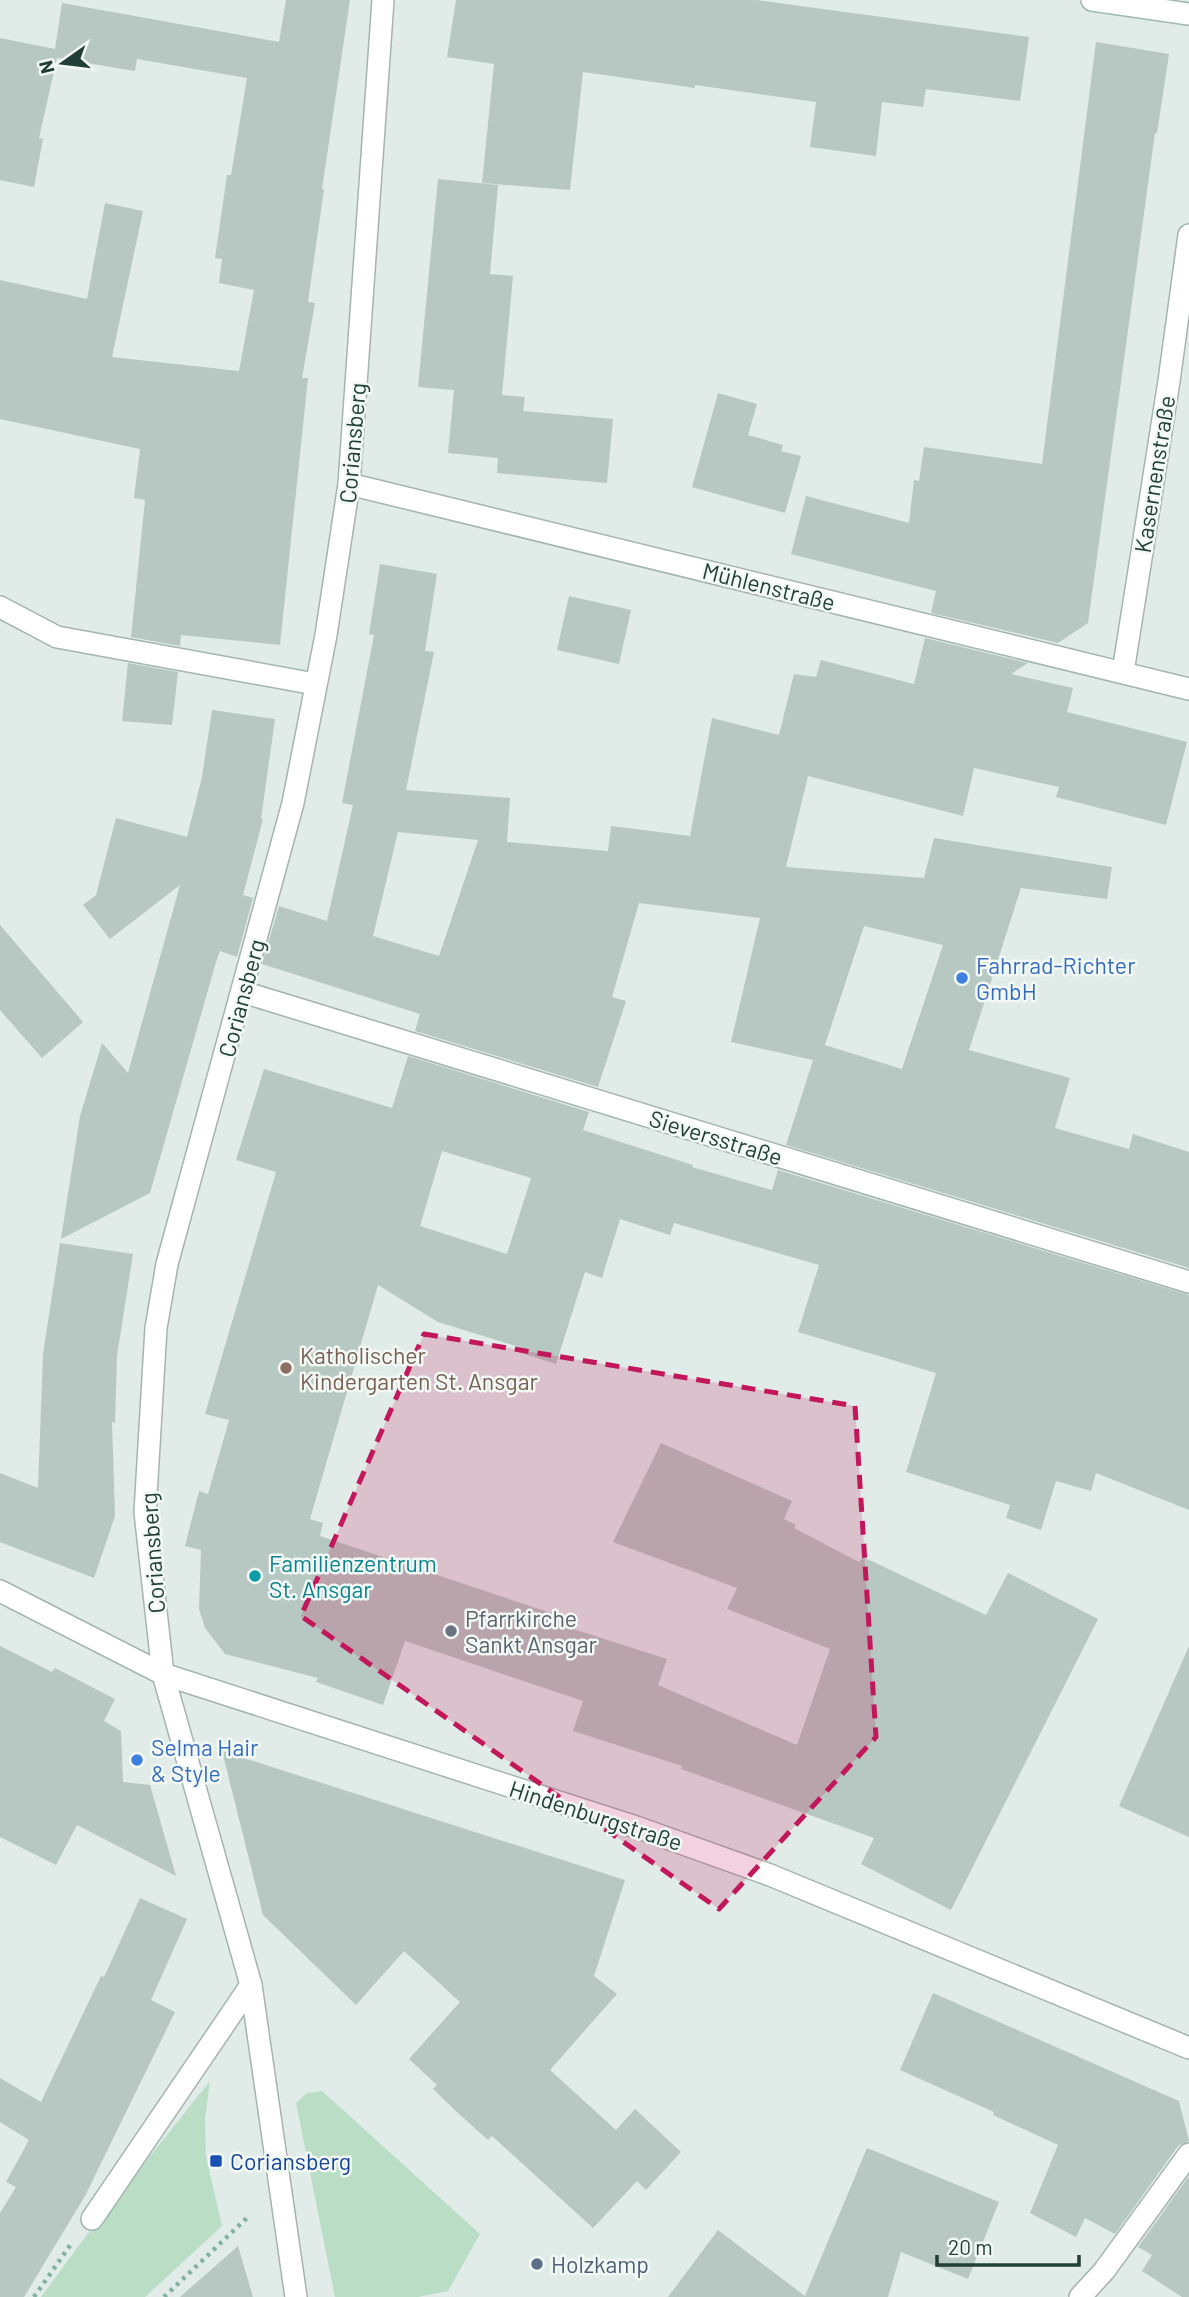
<svg xmlns="http://www.w3.org/2000/svg" width="1189" height="2297" viewBox="0 0 1189 2297" font-family="Barlow,sans-serif">
  <style>
    .green { fill: #badec5 }
    .building { fill: #b7c7c1; fill-rule: evenodd }
    .lines { fill: none; stroke-linecap: round; stroke-linejoin: round }
    .service-casing { stroke: #a4b4af; stroke-width: 24 }
    .minor-casing { stroke: #a4b4af; stroke-width: 24 }
    .tertiary-casing { stroke: #a4b4af; stroke-width: 24 }
    .secondary-casing { stroke: #9fb8b0; stroke-width: 24 }
    .path { stroke: #81b1a3; stroke-width: 4.5; stroke-dasharray: 3.5 5; stroke-linecap: butt }
    .service { stroke: #fff; stroke-width: 21 }
    .minor { stroke: #fff; stroke-width: 21 }
    .tertiary { stroke: #fff; stroke-width: 21 }
    .secondary { stroke: #fff; stroke-width: 21 }
    .marked { fill: #c2185b; fill-opacity: 0.2; stroke: #c2185b; stroke-width: 5; stroke-dasharray: 14 9; stroke-linejoin: round }
    .shop-dot { fill: #3f7fe0; stroke: #f2f9f5; stroke-width: 2.5 }
    .education-dot { fill: #8d6e63; stroke: #f2f9f5; stroke-width: 2.5 }
    .culture-dot { fill: #0f9aa8; stroke: #f2f9f5; stroke-width: 2.5 }
    .worship-dot { fill: #6b7280; stroke: #f2f9f5; stroke-width: 2.5 }
    .transit-dot { fill: #1a4fb4; stroke: #f2f9f5; stroke-width: 2.5 }
    .service-dot { fill: #5c6f8a; stroke: #f2f9f5; stroke-width: 2.5 }
    .labels { text-anchor: middle; dominant-baseline: central; stroke-width: 5; stroke-linejoin: round; paint-order: stroke }
    .street-label { font-size: 23px; fill: #213e37; stroke: #f2f9f5 }
    .shop-label { font-size: 23px; fill: #366cbe; stroke: #f2f9f5; text-anchor: start }
    .education-label { font-size: 23px; fill: #785e54; stroke: #f2f9f5; text-anchor: start }
    .culture-label { font-size: 23px; fill: #0d838f; stroke: #f2f9f5; text-anchor: start }
    .worship-label { font-size: 23px; fill: #5b616d; stroke: #f2f9f5; text-anchor: start }
    .transit-label { font-size: 23px; fill: #164399; stroke: #f2f9f5; text-anchor: start }
    .service-label { font-size: 23px; fill: #4e5e75; stroke: #f2f9f5; text-anchor: start }
  </style>
  <rect width="100%" height="100%" fill="#e1ece8"/>
  <g class="green">
    <path d="M 210,2081 L 205,2119 L 206,2156 L 222,2226 L 145,2297 L 41,2297 L 86,2236 Z"/>
    <path d="M 322,2091 L 480,2234 L 448,2291 L 418,2297 L 335,2297 L 296,2103 L 307,2093 Z"/>
  </g>
  <g class="building">
    <path d="M 286,0 L 350,0 L 322,189 L 324,189 L 308,302 L 315,303 L 302,378 L 308,378 L 280,645 L 181,635 L 180,646 L 131,637 L 145,500 L 134,498 L 140,449 L 0,419 L 0,280 L 87,299 L 105,203 L 143,211 L 112,357 L 239,371 L 254,290 L 219,283 L 222,259 L 215,258 L 227,175 L 231,175 L 247,78 L 137,59 L 135,71 L 57,58 L 39,138 L 43,139 L 34,187 L 0,180 L 0,38 L 55,49 L 62,3 L 279,42 Z"/>
    <path d="M 456,0 L 757,0 L 1029,37 L 1020,101 L 926,89 L 923,107 L 882,102 L 876,156 L 810,147 L 816,102 L 695,85 L 695,88 L 583,72 L 570,190 L 482,183 L 494,64 L 447,57 Z"/>
    <path d="M 1096,42 L 1169,54 L 1157,133 L 1155,133 L 1088,623 L 1058,643 L 931,613 L 936,591 L 791,554 L 806,496 L 909,523 L 914,480 L 919,481 L 924,447 L 1042,464 Z"/>
    <path d="M 438,179 L 498,185 L 490,274 L 513,276 L 502,395 L 525,397 L 523,411 L 613,419 L 607,483 L 497,473 L 498,458 L 448,453 L 454,390 L 418,387 Z"/>
    <path d="M 718,393 L 757,404 L 748,435 L 783,445 L 781,451 L 801,456 L 785,513 L 692,487 Z"/>
    <path d="M 380,564 L 437,574 L 425,651 L 434,652 L 406,790 L 510,798 L 507,842 L 608,851 L 611,826 L 690,836 L 712,718 L 779,735 L 794,674 L 816,677 L 821,660 L 914,684 L 925,638 L 1028,663 L 1011,674 L 1073,688 L 1067,712 L 1187,742 L 1166,825 L 1056,797 L 1059,787 L 974,768 L 963,816 L 808,776 L 786,867 L 924,878 L 934,838 L 1112,867 L 1107,899 L 1021,888 L 969,1050 L 1070,1078 L 1055,1128 L 1129,1149 L 1133,1134 L 1189,1152 L 1189,1268 L 786,1145 L 813,1060 L 731,1042 L 760,918 L 639,903 L 612,997 L 626,1001 L 598,1087 L 415,1031 L 420,1014 L 262,964 L 279,906 L 327,921 L 353,805 L 342,803 L 374,635 L 369,634 ZM 398,832 L 478,840 L 439,956 L 373,936 ZM 864,926 L 943,945 L 902,1069 L 825,1045 Z"/>
    <path d="M 569,596 L 631,610 L 619,664 L 557,650 Z"/>
    <path d="M 128,663 L 178,672 L 172,725 L 122,721 Z"/>
    <path d="M 212,710 L 275,719 L 261,819 L 263,819 L 243,895 L 253,898 L 237,957 L 220,951 L 216,962 L 150,1193 L 61,1239 L 80,1116 L 102,1043 L 128,1073 L 180,885 L 110,939 L 83,905 L 96,895 L 116,818 L 187,837 L 202,777 Z"/>
    <path d="M 0,925 L 83,1022 L 42,1058 L 0,1010 Z"/>
    <path d="M 408,1056 L 589,1112 L 583,1130 L 693,1165 L 692,1167 L 772,1190 L 778,1170 L 1189,1295 L 1189,1510 L 1096,1473 L 1091,1491 L 1056,1481 L 1041,1530 L 1006,1518 L 1010,1505 L 906,1472 L 936,1373 L 798,1332 L 819,1265 L 674,1223 L 670,1235 L 620,1219 L 602,1278 L 585,1272 L 556,1364 L 515,1351 L 516,1346 L 438,1322 L 378,1285 L 310,1519 L 323,1523 L 320,1536 L 572,1620 L 570,1628 L 667,1659 L 658,1685 L 797,1745 L 830,1649 L 727,1609 L 737,1588 L 613,1542 L 661,1443 L 792,1501 L 784,1519 L 796,1525 L 794,1528 L 859,1562 L 863,1557 L 986,1615 L 1008,1573 L 1098,1619 L 951,1910 L 861,1864 L 874,1838 L 681,1769 L 682,1766 L 573,1731 L 583,1701 L 405,1641 L 383,1705 L 316,1682 L 318,1678 L 225,1654 L 205,1628 L 199,1609 L 201,1550 L 185,1546 L 199,1491 L 208,1494 L 229,1420 L 205,1414 L 276,1172 L 236,1160 L 264,1069 L 392,1108 ZM 442,1151 L 531,1178 L 507,1254 L 420,1226 Z"/>
    <path d="M 60,1243 L 133,1254 L 117,1356 L 115,1423 L 112,1422 L 115,1516 L 94,1578 L 0,1542 L 0,1473 L 38,1488 L 43,1354 Z"/>
    <path d="M 0,1646 L 52,1672 L 55,1668 L 115,1699 L 104,1721 L 121,1731 L 123,1782 L 150,1785 L 176,1876 L 77,1825 L 56,1865 L 0,1837 Z"/>
    <path d="M 1189,1646 L 1189,1837 L 1119,1806 Z"/>
    <path d="M 222,1751 L 625,1880 L 594,1976 L 617,1994 L 550,2070 L 616,2130 L 635,2109 L 681,2152 L 646,2190 L 637,2181 L 593,2228 L 492,2136 L 488,2140 L 459,2114 L 433,2089 L 437,2085 L 409,2059 L 460,2002 L 404,1951 L 356,2005 L 263,1915 Z"/>
    <path d="M 140,1898 L 187,1919 L 151,2000 L 175,2012 L 85,2196 L 24,2297 L 0,2297 L 0,2213 L 16,2187 L 6,2182 L 29,2140 L 0,2122 L 0,2078 L 41,2102 L 101,1976 L 104,1977 Z"/>
    <path d="M 933,1993 L 1179,2101 L 1189,2141 L 1178,2146 L 1115,2234 L 1085,2218 L 1076,2237 L 1030,2213 L 1058,2145 L 993,2115 L 994,2112 L 900,2070 Z"/>
    <path d="M 867,2148 L 999,2202 L 968,2279 L 901,2252 L 888,2297 L 668,2297 L 718,2230 L 805,2296 Z"/>
    <path d="M 1189,2176 L 1189,2297 L 1182,2297 L 1142,2271 L 1152,2255 L 1138,2247 Z"/>
    <path d="M 238,2246 L 253,2297 L 180,2297 Z"/>
  </g>
  <g class="lines">
    <g class="service-casing">
      <g id="service">
        <path d="M 0,607 L 57,637 L 315,684"/>
        <path d="M 92,2219 L 251,1985"/>
      </g>
    </g>
    <g class="minor-casing">
      <g id="minor">
        <path d="M 349,484 L 1189,689"/>
        <path d="M 1123,672 L 1169,381 L 1189,235"/>
        <path d="M 243,992 L 1189,1282"/>
        <path d="M 0,1591 L 163,1674"/>
        <path d="M 163,1674 L 145,1512 L 156,1328 L 167,1264 L 293,803 L 326,635 L 349,484 L 383,0"/>
      </g>
    </g>
    <g class="tertiary-casing">
      <g id="tertiary">
        <path d="M 163,1674 L 636,1827 L 770,1875 L 1189,2048"/>
        <path d="M 163,1674 L 251,1985 L 296,2297"/>
        <path d="M 1080,2297 L 1104,2271 L 1189,2154"/>
      </g>
    </g>
    <g class="secondary-casing">
      <path id="secondary" d="M 1092,0 L 1189,14"/>
    </g>
    <g class="path">
      <path d="M 34,2297 L 71,2244"/>
      <path d="M 164,2297 L 250,2215"/>
    </g>
    <use href="#service" class="service"/>
    <use href="#minor" class="minor"/>
    <use href="#tertiary" class="tertiary"/>
    <use href="#secondary" class="secondary"/>
  </g>
  <path class="marked" d="M 424,1334 L 855,1406 L 876,1737 L 719,1909 L 301,1616 Z"/>
  <g class="shop-dot">
    <circle cx="962" cy="978" r="7"/>
    <circle cx="137" cy="1760" r="7"/>
  </g>
  <circle class="education-dot" cx="286" cy="1368" r="7"/>
  <circle class="culture-dot" cx="255" cy="1576" r="7"/>
  <circle class="worship-dot" cx="451" cy="1631" r="7"/>
  <rect class="transit-dot" x="209" y="2154" width="14" height="14" rx="3.5"/>
  <circle class="service-dot" cx="537" cy="2264" r="7"/>
  <g class="labels">
    <g class="street-label">
      <text transform="translate(352 443) rotate(-85)">Coriansberg</text>
      <text transform="translate(1154 474) rotate(-81)">Kasernenstraße</text>
      <text transform="translate(769 586) rotate(14)">Mühlenstraße</text>
      <text transform="translate(241 998) rotate(-75)">Coriansberg</text>
      <text transform="translate(716 1137) rotate(17)">Sieversstraße</text>
      <text transform="translate(152 1553) rotate(-94)">Coriansberg</text>
      <text transform="translate(596 1815) rotate(18)">Hindenburgstraße</text>
    </g>
    <g class="shop-label">
      <text x="976" y="965">Fahrrad-Richter<tspan x="976" dy="26">GmbH</tspan></text>
      <text x="151" y="1747">Selma Hair<tspan x="151" dy="26">&amp; Style</tspan></text>
    </g>
    <g class="education-label">
      <text x="300" y="1355">Katholischer<tspan x="300" dy="26">Kindergarten St. Ansgar</tspan></text>
    </g>
    <g class="culture-label">
      <text x="269" y="1563">Familienzentrum<tspan x="269" dy="26">St. Ansgar</tspan></text>
    </g>
    <g class="worship-label">
      <text x="465" y="1618">Pfarrkirche<tspan x="465" dy="26">Sankt Ansgar</tspan></text>
    </g>
    <g class="transit-label">
      <text x="230" y="2161">Coriansberg</text>
    </g>
    <g class="service-label">
      <text x="551" y="2264">Holzkamp</text>
    </g>
  </g>
  <g transform="translate(63 63) rotate(256)" stroke="#f2f9f5" stroke-width="5" paint-order="stroke">
  <path d="M0-5L12 26L0 18L-12 26Z" fill="#213e37"/>
  <text y="-10" font-size="19" font-weight="bold" text-anchor="middle" fill="#213e37">N</text>
  </g>
  <path d="M937 2255v10h142v-10" fill="none" stroke="#213e37" stroke-width="3.5"/>
  <text x="948" y="2255" font-size="21" fill="#213e37" stroke="#f2f9f5" stroke-width="5" paint-order="stroke">20 m</text>
</svg>
